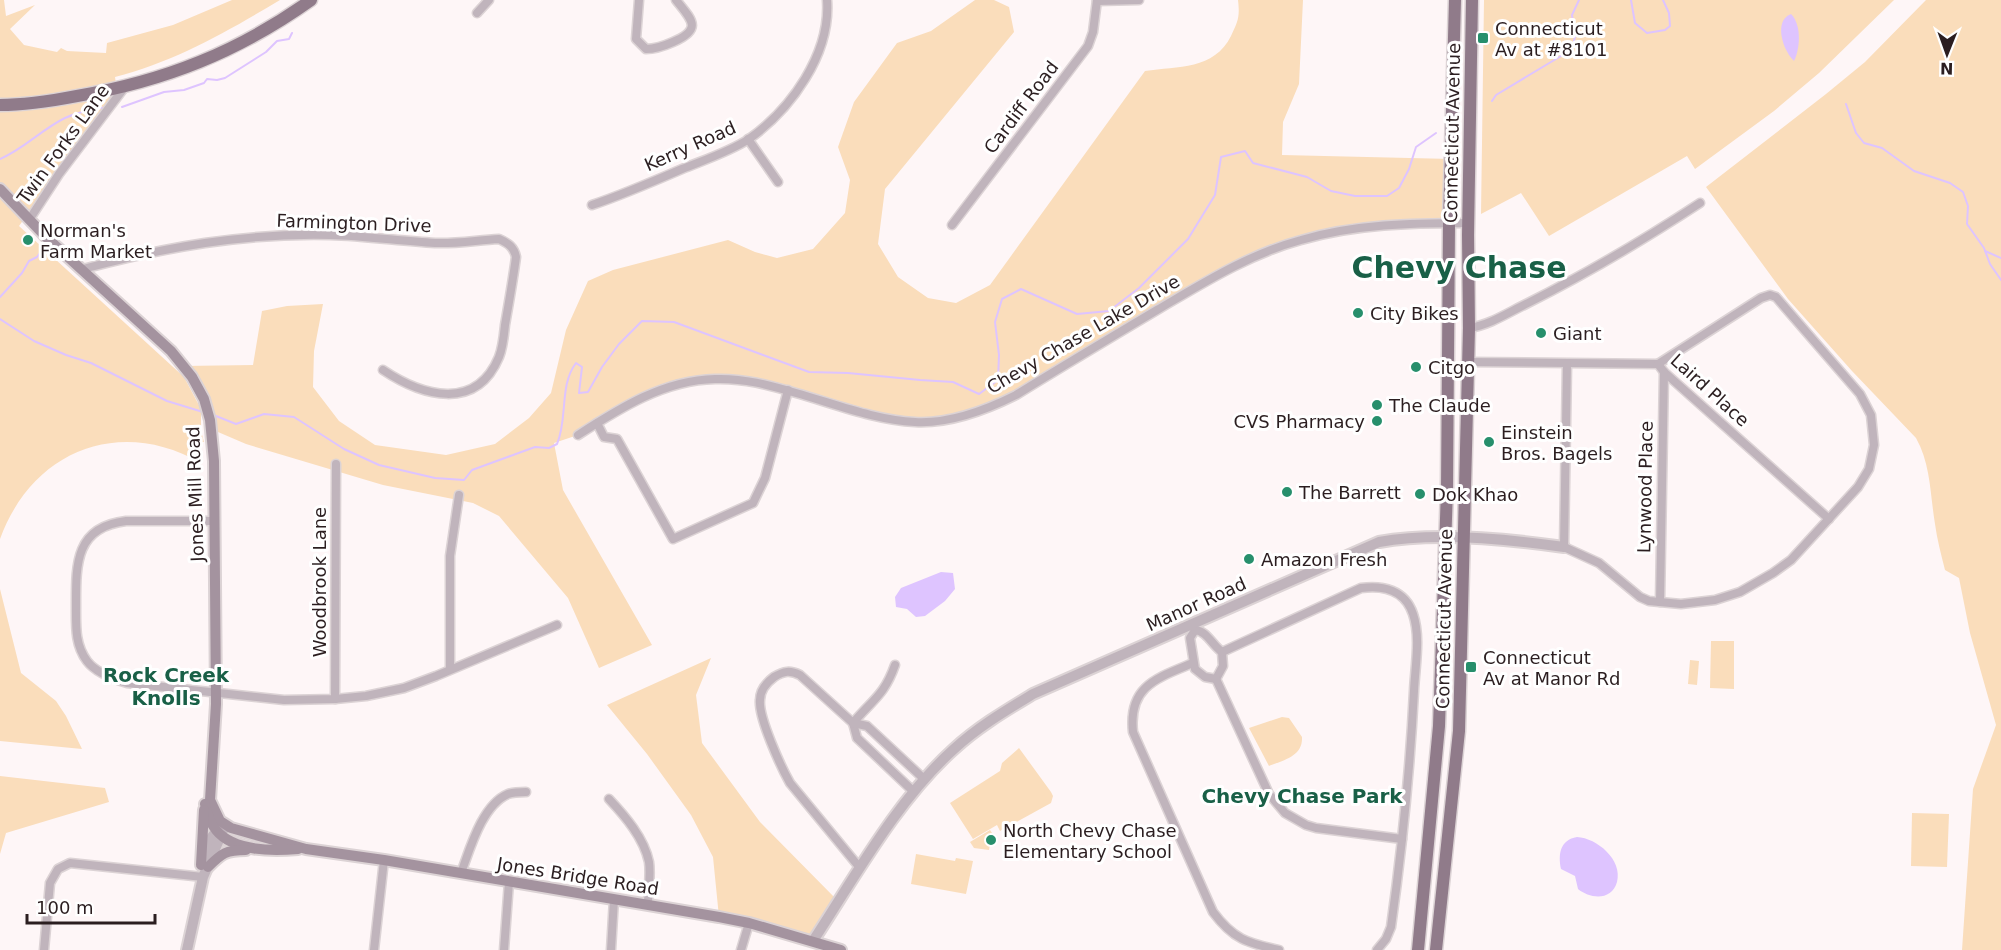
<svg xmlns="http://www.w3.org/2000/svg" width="2001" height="950" viewBox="0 0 2001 950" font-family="'DejaVu Sans',sans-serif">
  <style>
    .green { fill: #faddbb }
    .water { fill: #dec4ff }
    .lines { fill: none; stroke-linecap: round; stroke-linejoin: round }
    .stream { stroke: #dec4ff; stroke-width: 2 }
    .minor-casing { stroke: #dcd3d5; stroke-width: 11 }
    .tertiary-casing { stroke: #dcd3d5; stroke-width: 14 }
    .secondary-casing { stroke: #dcd3d5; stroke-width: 14 }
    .primary-casing { stroke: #dcd3d5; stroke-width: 15 }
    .minor { stroke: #c0b4bc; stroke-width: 8 }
    .tertiary { stroke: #c0b4bc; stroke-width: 10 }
    .secondary { stroke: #a4939f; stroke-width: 10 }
    .primary { stroke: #907b8a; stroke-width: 12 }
    .poi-dot { fill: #278f6c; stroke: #fff; stroke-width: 2 }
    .labels { text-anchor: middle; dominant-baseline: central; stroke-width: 6; stroke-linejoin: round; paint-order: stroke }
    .poi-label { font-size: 18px; fill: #2b1e20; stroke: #fff; text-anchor: start }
    .street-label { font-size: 18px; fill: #2b1e20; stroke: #fff }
    .neighbourhood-label { font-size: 20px; font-weight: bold; fill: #196047; stroke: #fff }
    .town-label { font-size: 30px; font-weight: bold; fill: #196047; stroke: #fff }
  </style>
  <rect width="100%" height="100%" fill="#fef6f7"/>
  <g class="green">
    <path d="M 0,0 L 4,0 L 6,16 L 35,5 L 10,29 L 24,45 L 57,52 L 61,48 L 67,51 L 106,53 L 107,43 L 173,25 L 232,0 L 280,0 C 228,31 174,62 115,77 L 117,91 L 19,226 L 184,377 L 201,409 L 201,431 L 204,442 L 201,442 L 201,463 C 119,416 32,451 0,539 Z"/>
    <path d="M 975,0 L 994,0 L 1009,7 L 1014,32 L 885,189 L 878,244 L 898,277 L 928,298 L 956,303 L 990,285 L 1145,71 C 1178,66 1214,70 1231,36 C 1238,21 1240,17 1238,0 L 1303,0 L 1299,84 L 1283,122 L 1282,155 L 1452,159 L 1449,223 L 1323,234 L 1245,261 L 989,407 L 917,422 L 741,380 L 669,387 L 578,435 L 554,443 L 563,490 L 652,645 L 599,668 L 568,598 L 499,516 L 473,503 L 383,485 L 246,444 L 211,429 L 210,420 L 183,366 L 253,365 L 262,311 L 287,306 L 323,304 L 314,351 L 313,387 L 339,421 L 375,445 L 446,455 L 495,444 L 529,418 L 551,393 L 566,330 L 588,281 L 613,270 L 728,240 L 755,252 L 777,258 L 813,249 L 845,213 L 850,180 L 838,147 L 854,102 L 897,43 L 931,31 Z"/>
    <path d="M 1484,0 L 1894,0 L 1819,73 L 1774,111 L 1695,169 L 1687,156 L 1549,236 L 1521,193 L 1481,214 Z"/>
    <path d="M 1926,0 L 2001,0 L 2001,950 L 1962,950 L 1973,789 L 1996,725 L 1970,633 L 1959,578 L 1945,570 C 1941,554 1937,539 1935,524 C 1930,494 1931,465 1916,438 L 1852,371 L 1788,299 L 1706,187 L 1826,94 L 1865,62 Z"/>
    <path d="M 0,589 L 21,673 L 56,701 L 66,716 L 82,749 L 0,741 Z"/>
    <path d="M 1711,641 L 1734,641 L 1734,689 L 1710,688 Z"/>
    <path d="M 711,658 L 696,695 L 702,743 L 760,822 L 839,902 L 813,941 L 719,917 L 713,857 L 691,815 L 647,754 L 607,705 Z"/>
    <path d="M 1690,660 L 1699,661 L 1697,685 L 1688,684 Z"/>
    <path d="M 1282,717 L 1289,718 L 1302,737 C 1303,756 1284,760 1269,766 L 1249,728 Z"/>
    <path d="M 1019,748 L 1051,792 L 1053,796 L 1051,803 L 1000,831 L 997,825 L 973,839 L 950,803 L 1000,771 L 1002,763 Z"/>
    <path d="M 0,776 L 105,788 L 109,802 L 6,833 L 0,854 Z"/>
    <path d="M 1912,813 L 1949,814 L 1947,867 L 1911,866 Z"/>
    <path d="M 990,830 L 992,833 L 989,850 L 974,848 L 970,842 Z"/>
    <path d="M 916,854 L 955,861 L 956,858 L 973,861 L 966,894 L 911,884 Z"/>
  </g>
  <g class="water">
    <path d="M 1791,14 C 1802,25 1800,49 1794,61 C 1783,51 1773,21 1791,14 Z"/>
    <path d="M 941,572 L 953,573 L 955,589 L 945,601 L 925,616 L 916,617 L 907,609 L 896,607 L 895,597 L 901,588 Z"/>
    <path d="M 1577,837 C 1597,838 1623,860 1617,882 C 1612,901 1590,899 1578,889 L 1575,876 L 1561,869 C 1558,854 1560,840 1577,837 Z"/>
  </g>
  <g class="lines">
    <g class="stream">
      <path d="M 1631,0 L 1635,23 L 1647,33 L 1665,30 L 1670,26 L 1669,13 L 1663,0"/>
      <path d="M 1492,101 L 1496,95 L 1561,56 L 1570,55 L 1575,37 L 1572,15 L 1579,0"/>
      <path d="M 1846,104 L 1856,133 L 1864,143 L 1882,148 L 1914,171 L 1950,183 L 1963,192 L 1968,206 L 1967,224 L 1984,248 L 1990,264 L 2001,280"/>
      <path d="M 122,107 L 164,92 L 184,90 L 204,83 L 207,79 L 217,80 L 225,78 L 266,52 L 277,41 L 289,39 L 292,33"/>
      <path d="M 0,159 C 24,149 42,129 65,118 C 78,112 92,109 107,107"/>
      <path d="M 1985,251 L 2001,258"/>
      <path d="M 0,297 L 22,273 L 29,261 L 37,257 L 44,248"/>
      <path d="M 0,319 L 34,341 L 66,355 L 91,363 L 167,401 L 203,412"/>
      <path d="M 211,414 L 236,424 L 264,414 L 294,417 L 344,449 L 379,465 L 435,478 L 464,480 L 472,470 L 535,447 L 549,448 L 557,444 C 568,419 559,385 576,363 L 582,367 L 579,393 L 588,392 L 602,367 L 619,344 L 642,321 L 674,322 L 809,372 L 848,373 L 920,380 L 953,382 L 979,394 L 998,380 L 999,355 L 995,322 L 1002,299 L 1021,289 L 1077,314 L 1109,311 L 1139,288 L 1188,239 L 1215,195 L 1221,157 L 1245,151 L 1253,163 L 1307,177 L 1331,191 L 1355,196 L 1387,196 L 1399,188 L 1409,169 L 1416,147 L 1436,133"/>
    </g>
    <g class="minor-casing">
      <g id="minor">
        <path d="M 639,0 L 636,39 L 646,49 C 656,49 664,46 673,42 C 703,29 692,20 676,0"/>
        <path d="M 1097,1 L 1139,0"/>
        <path d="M 477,13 L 489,0"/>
        <path d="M 748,139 L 778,182"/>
        <path d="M 592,205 C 622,195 652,182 682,169 C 704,160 729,152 749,139 C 791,109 831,54 827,0"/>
        <path d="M 29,220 L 59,174 L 124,88"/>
        <path d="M 952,225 L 1088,46 L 1093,32 L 1097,0"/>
        <path d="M 83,269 C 166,247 243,233 330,235 C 365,236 400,241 435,243 C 456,244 478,240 499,239 C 508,243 514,247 516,257 C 513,280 509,302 505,325 C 504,335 503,347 499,357 C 476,412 422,396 383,370"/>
        <path d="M 1469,328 C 1490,325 1509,312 1528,303 C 1588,273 1645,239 1700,203"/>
        <path d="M 1467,362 L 1658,364 L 1664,372 L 1829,519"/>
        <path d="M 1567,364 L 1564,547 L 1599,563 L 1640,597 L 1649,601 L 1681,604 L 1715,600 L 1740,592 L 1773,573 L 1791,560 L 1858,487 L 1869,469 L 1874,445 L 1871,415 L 1860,394 L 1776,297 L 1770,295 L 1761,298 L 1658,364"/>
        <path d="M 597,423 L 604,437 L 617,439 L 673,539 L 753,503 L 765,478 L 788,390"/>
        <path d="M 578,435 C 620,408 664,380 715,379 C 744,378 769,385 796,393 C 835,404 875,420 915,422 C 950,424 986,410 1016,395 C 1063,366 1110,338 1157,310 C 1203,283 1249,254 1301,240 C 1355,224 1412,223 1468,223"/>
        <path d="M 214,521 L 126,521 C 74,527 76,566 76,608 C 76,627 75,645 87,661 C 96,673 113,679 127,683 L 284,700 L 335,699 L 366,696 L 404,688 L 436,676 L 557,625"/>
        <path d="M 1660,602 L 1664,372"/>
        <path d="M 1193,624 L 1195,630 L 1190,638 L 1195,669 L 1205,677 L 1216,679"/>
        <path d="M 1195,630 C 1207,631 1212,645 1222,652 L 1223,666 L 1216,679"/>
        <path d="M 1222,652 L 1361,588 C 1383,585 1405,590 1413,614 C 1421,637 1415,667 1414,691 C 1410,770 1402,849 1391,927 L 1386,939 L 1377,950"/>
        <path d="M 1193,663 C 1157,678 1128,686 1133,732 L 1213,912 C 1233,939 1247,943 1279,950"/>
        <path d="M 450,669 L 450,556 L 459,495"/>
        <path d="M 1216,679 L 1269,794 L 1285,813 L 1306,825 L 1316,828 L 1402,839"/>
        <path d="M 335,699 L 336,464"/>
        <path d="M 853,723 L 857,738 L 914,792"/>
        <path d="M 853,723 C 872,700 884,696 895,665"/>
        <path d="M 609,799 C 625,816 644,838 649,862 C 651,875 648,891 648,904"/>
        <path d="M 860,868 L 790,783 C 781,767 758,717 760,700 C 760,691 766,683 774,677 C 784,671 790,670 800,675 L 853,723 L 867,726 L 924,779"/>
        <path d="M 461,873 C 470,849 482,805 508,794 C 513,792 521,792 526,792"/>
        <path d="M 44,950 L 50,883 L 58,869 L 70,863 L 203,877"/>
        <path d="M 374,950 L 384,860"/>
        <path d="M 504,950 L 509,882"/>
        <path d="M 611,950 L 614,899"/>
        <path d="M 741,950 L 749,923"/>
      </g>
    </g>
    <g class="tertiary-casing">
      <g id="tertiary">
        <path d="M 204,856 C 208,841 211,834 225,826"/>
        <path d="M 813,941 C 855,877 897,800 954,749 C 978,727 1005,711 1033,694 L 1379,542 C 1434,532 1508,539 1564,547"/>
        <path d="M 187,950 L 203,877 L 224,828"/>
      </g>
    </g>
    <g class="secondary-casing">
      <g id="secondary">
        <path d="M 0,189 L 47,238 L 171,351 L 192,377 L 204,399 L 210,420 L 214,461 L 216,704 L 210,800 L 220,821 L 231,828 L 306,849 L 384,860 L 719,917 L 749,923 L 841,950"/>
        <path d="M 205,804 C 207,813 210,823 216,830 C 234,852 273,851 298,849"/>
        <path d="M 201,865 L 204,810"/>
        <path d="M 208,867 C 222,853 226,850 246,850"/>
      </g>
    </g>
    <g class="primary-casing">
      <g id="primary">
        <path d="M 0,105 C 26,105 51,101 77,96 C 165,81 238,52 311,0"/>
        <path d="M 1418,950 L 1439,726 L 1447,489 L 1449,223 L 1455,0"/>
        <path d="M 1436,950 L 1459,731 L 1469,328 L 1468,235 L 1472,0"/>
      </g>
    </g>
    <use href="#minor" class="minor"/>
    <use href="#tertiary" class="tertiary"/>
    <use href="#secondary" class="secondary"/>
    <use href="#primary" class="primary"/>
  </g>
  <g class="poi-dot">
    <rect x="1477" y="32" width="12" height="12" rx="3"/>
    <circle cx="28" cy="240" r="6"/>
    <circle cx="1358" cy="313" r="6"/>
    <circle cx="1541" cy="333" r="6"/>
    <circle cx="1416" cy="367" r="6"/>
    <circle cx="1377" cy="405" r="6"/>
    <circle cx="1377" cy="421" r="6"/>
    <circle cx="1489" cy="442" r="6"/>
    <circle cx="1287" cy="492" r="6"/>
    <circle cx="1420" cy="494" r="6"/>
    <circle cx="1249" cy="559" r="6"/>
    <rect x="1465" y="661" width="12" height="12" rx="3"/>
    <circle cx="991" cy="840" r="6"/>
  </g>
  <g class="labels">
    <g class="poi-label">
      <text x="1495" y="28">Connecticut<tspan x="1495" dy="21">Av at #8101</tspan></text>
      <text x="40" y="230">Norman's<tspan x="40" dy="21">Farm Market</tspan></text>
      <text x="1370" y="313">City Bikes</text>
      <text x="1553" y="333">Giant</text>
      <text x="1428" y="367">Citgo</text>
      <text x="1389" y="405">The Claude</text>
      <text x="1365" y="421" text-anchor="end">CVS Pharmacy</text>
      <text x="1501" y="432">Einstein<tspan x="1501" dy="21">Bros. Bagels</tspan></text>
      <text x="1299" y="492">The Barrett</text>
      <text x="1432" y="494">Dok Khao</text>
      <text x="1261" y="559">Amazon Fresh</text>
      <text x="1483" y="657">Connecticut<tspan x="1483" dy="21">Av at Manor Rd</tspan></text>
      <text x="1003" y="830">North Chevy Chase<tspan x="1003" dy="21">Elementary School</tspan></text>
    </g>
    <g class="street-label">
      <text transform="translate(1021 107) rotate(-53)">Cardiff Road</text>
      <text transform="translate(1452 133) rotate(-89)">Connecticut Avenue</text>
      <text transform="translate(63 144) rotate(-54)">Twin Forks Lane</text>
      <text transform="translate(690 146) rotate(-24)">Kerry Road</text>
      <text transform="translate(354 223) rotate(2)">Farmington Drive</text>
      <text transform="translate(1083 334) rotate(-30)">Chevy Chase Lake Drive</text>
      <text transform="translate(1710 390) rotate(42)">Laird Place</text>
      <text transform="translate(1645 487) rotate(-89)">Lynwood Place</text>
      <text transform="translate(195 494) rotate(-92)">Jones Mill Road</text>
      <text transform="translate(319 582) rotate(-90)">Woodbrook Lane</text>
      <text transform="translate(1196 604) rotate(-24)">Manor Road</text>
      <text transform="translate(1444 619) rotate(-89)">Connecticut Avenue</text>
      <text transform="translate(578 876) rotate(9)">Jones Bridge Road</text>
    </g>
    <g class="neighbourhood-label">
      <text x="166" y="675">Rock Creek<tspan x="166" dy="23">Knolls</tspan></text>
      <text x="1302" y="796">Chevy Chase Park</text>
    </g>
    <g class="town-label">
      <text x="1459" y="267">Chevy Chase</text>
    </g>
  </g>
  <g transform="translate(1947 54) rotate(181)" stroke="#ffffff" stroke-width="4.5" paint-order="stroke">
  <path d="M0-4.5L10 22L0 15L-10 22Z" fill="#2b1e20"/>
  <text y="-9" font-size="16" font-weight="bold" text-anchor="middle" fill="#2b1e20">N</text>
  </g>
  <path d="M27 914v9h128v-9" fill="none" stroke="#2b1e20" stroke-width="3"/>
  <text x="36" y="914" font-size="18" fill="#2b1e20" stroke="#ffffff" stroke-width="4.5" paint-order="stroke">100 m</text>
</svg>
